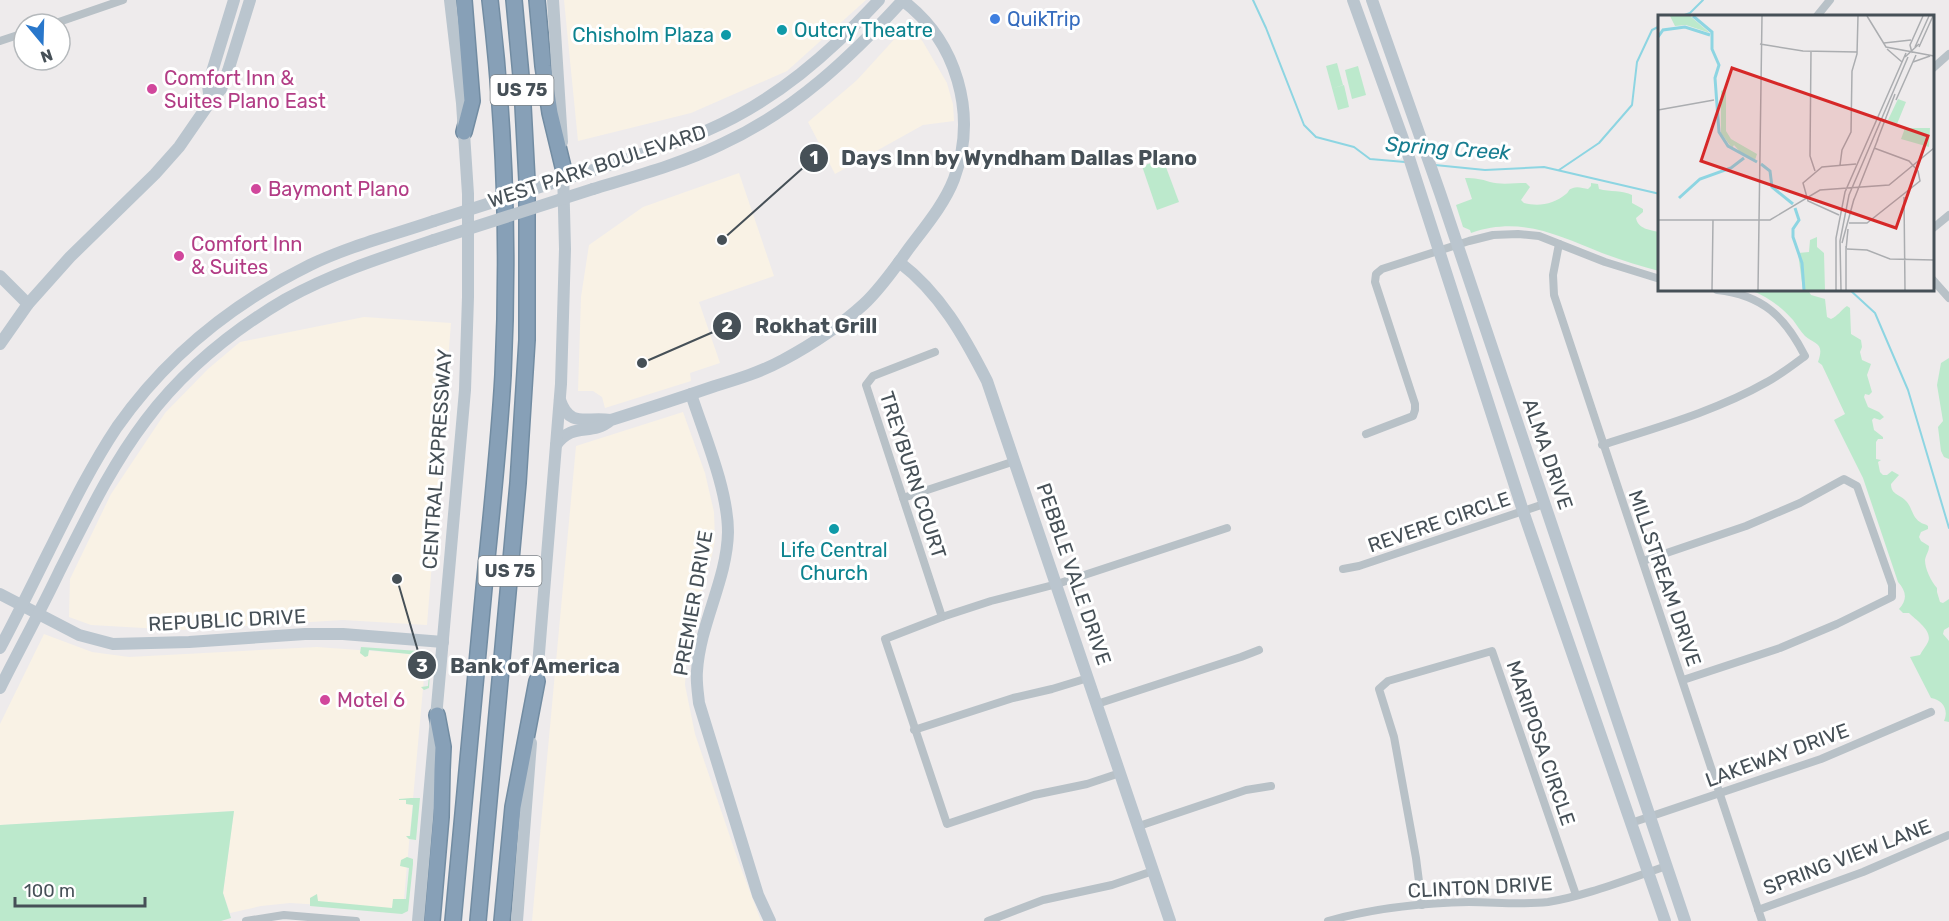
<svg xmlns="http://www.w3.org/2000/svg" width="1949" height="921" viewBox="0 0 1949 921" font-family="Rubik,sans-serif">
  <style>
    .commercial { fill: #f9f2e5 }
    .green { fill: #bce9cc }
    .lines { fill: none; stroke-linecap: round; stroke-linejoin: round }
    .stream { stroke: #8dd5e2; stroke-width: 2 }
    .highway-casing { stroke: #728ca2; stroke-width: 18 }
    .street { stroke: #b8c1c7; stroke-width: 8 }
    .secondary { stroke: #bac5ce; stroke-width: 12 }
    .highway { stroke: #87a0b7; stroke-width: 15 }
    .secondary-bridge { stroke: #bac5ce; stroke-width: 12 }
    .shop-dot { fill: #3f7fe0; stroke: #fff; stroke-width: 2 }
    .culture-dot { fill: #0f9aa8; stroke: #fff; stroke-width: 2 }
    .hotel-dot { fill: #d1479c; stroke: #fff; stroke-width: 2 }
    .labels { text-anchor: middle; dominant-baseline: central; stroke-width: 6; stroke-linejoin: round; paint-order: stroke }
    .shield { fill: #fff; stroke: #7e8489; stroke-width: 1.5 }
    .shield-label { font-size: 18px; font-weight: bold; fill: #465057 }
    .shop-label { font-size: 20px; fill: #366cbe; stroke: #fff; text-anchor: start }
    .culture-label { font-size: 20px; fill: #0d838f; stroke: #fff; text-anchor: start }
    .hotel-label { font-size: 20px; fill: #b23c85; stroke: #fff; text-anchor: start }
    .street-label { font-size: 20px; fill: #465057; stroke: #fff }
    .water-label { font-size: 21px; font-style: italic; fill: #187d90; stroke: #fff }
    .inset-river { fill: none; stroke: #8dd5e2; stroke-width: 3 }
    .inset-road { fill: none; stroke: #abadb0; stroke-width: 1.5 }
    .view { fill: #d62828; fill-opacity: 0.15; stroke: #d62828; stroke-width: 3 }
    .inset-edge { fill: none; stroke: #465057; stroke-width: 3 }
    .leader { fill: none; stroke: #465057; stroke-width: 2 }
    .callout-dot { fill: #465057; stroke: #fff; stroke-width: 2 }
    .mark-label { font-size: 18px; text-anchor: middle; font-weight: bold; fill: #fff }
    .callout-label { font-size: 21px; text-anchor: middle; font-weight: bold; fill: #465057; stroke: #fff; stroke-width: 6; stroke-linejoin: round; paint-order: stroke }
  </style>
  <rect width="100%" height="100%" fill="#eeebec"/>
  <g class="commercial">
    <path d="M 564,0 L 866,0 L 787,71 L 691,113 L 578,141 Z"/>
    <path d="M 909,23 L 923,42 L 947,83 L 953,104 L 954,121 L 923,125 L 835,174 L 808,122 L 857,80 Z"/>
    <path d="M 739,173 L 774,276 L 699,302 L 720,363 L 690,373 L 691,381 L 605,408 L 602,397 L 593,391 L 578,391 L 581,297 L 589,245 L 643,207 Z"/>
    <path d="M 364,317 L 451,323 L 427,625 L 343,620 L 179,630 L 91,625 L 69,617 L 70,579 L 111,494 L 165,413 L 208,369 L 240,342 Z"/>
    <path d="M 683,412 L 705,473 L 714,512 L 715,540 L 712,555 L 687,648 L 685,685 L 695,734 L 738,860 L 761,921 L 532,921 L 576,446 Z"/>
    <path d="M 44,634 L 92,652 L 129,657 L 317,647 L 426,655 L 403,910 L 290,903 L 261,906 L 230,913 L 223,893 L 234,811 L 0,825 L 0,724 Z"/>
  </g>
  <g class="green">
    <path d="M 1337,63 L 1343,85 L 1334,88 L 1344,85 L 1349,107 L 1338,110 L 1326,66 Z"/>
    <path d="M 1358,66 L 1366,95 L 1352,99 L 1345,70 Z"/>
    <path d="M 1163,159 L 1179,202 L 1157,210 L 1142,166 Z"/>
    <path d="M 1465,178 C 1475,178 1481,179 1490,182 C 1500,185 1515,183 1526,183 L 1530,187 L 1521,200 L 1524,203 C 1539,207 1554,204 1566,194 C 1570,191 1567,190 1573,188 C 1577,186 1583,188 1588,189 L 1591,186 L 1591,183 L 1598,184 L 1599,189 C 1610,192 1623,190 1632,195 L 1632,203 L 1643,209 L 1643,212 L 1636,218 C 1638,229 1650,230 1659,232 L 1659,271 C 1640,266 1621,260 1602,253 C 1557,235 1521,216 1471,233 L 1470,230 L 1463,227 L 1456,205 L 1472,199 Z"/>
    <path d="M 1750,290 L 1808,290 L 1811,295 L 1825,299 L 1827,317 L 1831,319 C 1838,316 1841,310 1847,306 L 1850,308 L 1851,334 L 1861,340 L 1862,347 L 1860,352 L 1862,360 L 1871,364 L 1867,375 L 1872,392 L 1869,395 L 1865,394 L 1864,397 L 1868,407 L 1879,412 L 1884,417 L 1880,420 L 1874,418 L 1872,420 L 1874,430 L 1883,437 L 1883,439 L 1878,439 L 1876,442 L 1876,459 L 1881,460 L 1878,462 L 1880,472 L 1883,475 L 1887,475 L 1892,471 L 1899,475 L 1891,484 C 1891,495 1900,494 1906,501 C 1912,507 1912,517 1920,522 C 1922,524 1926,524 1928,526 L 1928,529 L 1921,532 L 1919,537 L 1921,541 L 1929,546 C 1929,552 1926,554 1925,560 C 1925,569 1931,581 1937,588 L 1937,592 L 1940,602 L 1943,603 L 1949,599 L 1949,627 L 1944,630 L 1943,634 L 1949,641 L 1949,722 L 1944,721 C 1949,710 1943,700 1931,698 L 1910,657 L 1920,655 C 1922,651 1926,646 1928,642 C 1933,631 1916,620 1909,613 L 1903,613 L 1899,609 C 1908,599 1906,591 1898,582 L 1863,478 L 1834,420 L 1845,414 L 1822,365 L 1818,362 C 1825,342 1815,345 1805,336 C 1800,331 1797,325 1793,320 C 1781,306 1766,296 1750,290 Z"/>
    <path d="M 1949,358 L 1949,459 L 1944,457 L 1941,451 L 1938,427 L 1943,421 L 1937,385 L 1941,363 Z"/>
    <path d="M 361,647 L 419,651 L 419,653 L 428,655 L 431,658 L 429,688 L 424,690 L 421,687 L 428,686 L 430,665 L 419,664 L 419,655 L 369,650 L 368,656 L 365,657 L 360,653 Z"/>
    <path d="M 411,798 L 420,798 L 416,840 L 409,839 L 406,836 L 410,836 L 413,805 L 406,804 L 406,800 L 399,800 L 399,799 Z"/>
    <path d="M 234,811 L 223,893 L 231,918 L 221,921 L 0,921 L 0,825 Z"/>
    <path d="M 407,857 L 413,859 L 413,864 L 408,911 L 402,914 L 310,906 L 310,898 L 317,894 L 318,901 L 392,908 L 393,899 L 406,899 L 409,868 L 400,866 L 401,860 Z"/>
  </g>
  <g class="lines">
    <g class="stream">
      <path d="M 1253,0 L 1266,28 L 1304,125 L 1316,137 L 1354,147 L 1370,159 L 1405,162"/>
      <path d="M 1682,16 L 1690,13 L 1703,0"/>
      <path d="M 1435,165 L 1485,170 L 1544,167 L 1660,194"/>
      <path d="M 1559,170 L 1599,143 L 1632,105 L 1637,62 L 1652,30 L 1660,26"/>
      <path d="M 1850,290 L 1875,313 L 1908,390 L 1949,528"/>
    </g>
    <g class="highway-casing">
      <g id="highway">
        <path d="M 537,0 L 543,66 L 550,113 L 563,167"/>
        <path d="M 464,132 L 472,101 L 464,0"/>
        <path d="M 432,921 L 441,817 L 442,770 L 443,747 L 437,715"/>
        <path d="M 453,921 C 464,810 474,699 484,588 C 491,517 499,446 503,375 C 509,250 505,125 490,0"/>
        <path d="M 478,921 L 518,483 L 527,340 L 527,181 L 522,87 L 514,0"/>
        <path d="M 502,921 L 513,807 L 537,681"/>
      </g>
    </g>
    <g class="street">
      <path d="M 1817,16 L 1830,0"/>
      <path d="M 53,24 L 123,0"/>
      <path d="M 0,41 L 24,33"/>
      <path d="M 1932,69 L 1949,54"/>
      <path d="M 1932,229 L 1949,215"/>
      <path d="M 1559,244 L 1553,275 L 1554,295 L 1762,921"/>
      <path d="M 1932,279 L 1949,298"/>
      <path d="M 935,352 L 873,376 L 866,385 L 942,617"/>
      <path d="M 1366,434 L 1413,416 L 1415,410 L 1415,404 L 1375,282 L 1376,274 L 1382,269 L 1469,241 L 1493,235 L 1518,234 L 1539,236 L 1605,262 L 1660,279"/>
      <path d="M 1602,445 C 1658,427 1716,411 1767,382 C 1780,375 1793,365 1805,356 C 1785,317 1763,295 1717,290"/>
      <path d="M 903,498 L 1015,461"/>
      <path d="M 1643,561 L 1746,526 L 1800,503 L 1844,479 L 1857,486 L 1892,585 L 1892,597 L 1837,624 L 1780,648 L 1683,680"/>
      <path d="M 1343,569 L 1359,566 L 1544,504"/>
      <path d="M 1097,704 L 1241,657 L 1259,650"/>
      <path d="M 914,730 L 1013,698 L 1052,689 L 1088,678"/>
      <path d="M 1120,773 L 1087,784 L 1034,795 L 947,824 L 885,639 L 942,617 L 991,601 L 1057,584 L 1227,528"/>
      <path d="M 1631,823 L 1821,759 L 1931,712"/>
      <path d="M 1139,826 L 1246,790 L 1271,786"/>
      <path d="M 1422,905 L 1416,858 L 1394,737 L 1379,689 L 1388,681 L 1492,651 L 1576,895"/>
      <path d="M 1758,910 L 1863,872 L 1949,835"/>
      <path d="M 246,921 L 284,915 L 356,921"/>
      <path d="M 988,921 L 1043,900 L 1112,885 L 1153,871"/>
      <path d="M 1328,921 C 1374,908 1422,903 1469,902 C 1495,902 1522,905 1548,902 C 1586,896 1630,878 1667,866"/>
    </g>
    <g class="secondary">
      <path d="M 553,0 L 562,142"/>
      <path d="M 1353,0 L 1403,139 L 1523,511 L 1665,921"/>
      <path d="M 1372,0 L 1440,193 L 1685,921"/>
      <path d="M 210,102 L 208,85 L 234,0"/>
      <path d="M 590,171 C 629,158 669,146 708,130 C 775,101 830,53 879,0"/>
      <path d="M 593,189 C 636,176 681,164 722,144 C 794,111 850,58 903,0"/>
      <path d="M 899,262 C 940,293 964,336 987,381 L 1170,921"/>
      <path d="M 0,276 L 28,304"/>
      <path d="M 0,344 L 28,304 L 70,257 L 155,174 L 179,147 L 210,102 L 221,89 L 228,71 L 250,0"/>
      <path d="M 691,394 C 704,434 728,490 728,532 C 727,580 700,623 697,671 C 696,682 698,693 699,703 L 758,895 L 770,921"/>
      <path d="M 560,400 C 570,429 587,416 610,420"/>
      <path d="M 556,445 C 573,421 591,437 611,420 C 646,409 680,398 715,386 C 738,379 761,372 783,360 C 811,345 840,326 864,304 C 881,288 894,269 907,251 C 924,228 944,205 954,179 C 978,114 957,41 902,0"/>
      <path d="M 0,594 L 79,635 L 113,644 L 189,642 L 305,634 L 343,634 L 443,642"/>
      <path d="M 0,648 C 17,616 33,583 49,551 C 70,509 91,466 117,427 C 166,357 233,303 310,265 C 349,246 393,235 434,221"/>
      <path d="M 0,688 C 20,648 41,610 60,570 C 86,519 111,466 146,420 C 183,371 233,330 286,299 C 333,273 383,257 434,240"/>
      <path d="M 536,690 L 561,384 L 565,249 L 563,171"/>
      <path d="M 418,921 L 465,390 L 468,297 L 468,194 L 462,103 L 450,0"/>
      <path d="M 517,921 L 531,743"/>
    </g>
    <use href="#highway" class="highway"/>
    <g class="secondary-bridge">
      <path d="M 434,221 L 590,171"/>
      <path d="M 434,240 L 593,189"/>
    </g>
  </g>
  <circle class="shop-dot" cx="995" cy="19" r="6"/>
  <g class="culture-dot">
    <circle cx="782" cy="30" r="6"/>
    <circle cx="726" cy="35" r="6"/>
    <circle cx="834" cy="529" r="6"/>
  </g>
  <g class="hotel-dot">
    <circle cx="152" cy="89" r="6"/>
    <circle cx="256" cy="189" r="6"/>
    <circle cx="179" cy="256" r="6"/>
    <circle cx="325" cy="700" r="6"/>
  </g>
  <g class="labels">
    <g class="shield">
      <rect x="490.5" y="75" width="63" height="30" rx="4.5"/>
      <rect x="478.5" y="556" width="63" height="30" rx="4.5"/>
    </g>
    <g class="shield-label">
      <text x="522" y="90">US 75</text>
      <text x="510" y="571">US 75</text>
    </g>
    <g class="shop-label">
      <text x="1007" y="19">QuikTrip</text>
    </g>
    <g class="culture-label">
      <text x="794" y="30">Outcry Theatre</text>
      <text x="714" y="35" text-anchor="end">Chisholm Plaza</text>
      <text x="834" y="550" text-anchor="middle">Life Central<tspan x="834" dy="23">Church</tspan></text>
    </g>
    <g class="hotel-label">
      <text x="164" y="78">Comfort Inn &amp;<tspan x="164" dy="23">Suites Plano East</tspan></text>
      <text x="268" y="189">Baymont Plano</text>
      <text x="191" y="244">Comfort Inn<tspan x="191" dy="23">&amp; Suites</tspan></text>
      <text x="337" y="700">Motel 6</text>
    </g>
    <g class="street-label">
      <text transform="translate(597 166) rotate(-18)">WEST PARK BOULEVARD</text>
      <text transform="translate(1548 454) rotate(71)">ALMA DRIVE</text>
      <text transform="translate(437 459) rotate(-86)">CENTRAL EXPRESSWAY</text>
      <text transform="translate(913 475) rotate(72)">TREYBURN COURT</text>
      <text transform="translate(1439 522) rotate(-19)">REVERE CIRCLE</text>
      <text transform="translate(1074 574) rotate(71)">PEBBLE VALE DRIVE</text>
      <text transform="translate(1665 578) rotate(71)">MILLSTREAM DRIVE</text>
      <text transform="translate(693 603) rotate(-80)">PREMIER DRIVE</text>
      <text transform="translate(227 620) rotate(-3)">REPUBLIC DRIVE</text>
      <text transform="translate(1541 743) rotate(71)">MARIPOSA CIRCLE</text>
      <text transform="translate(1777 755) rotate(-20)">LAKEWAY DRIVE</text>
      <text transform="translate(1847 857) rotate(-21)">SPRING VIEW LANE</text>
      <text transform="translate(1480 887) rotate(-3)">CLINTON DRIVE</text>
    </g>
    <g class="water-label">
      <text transform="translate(1448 148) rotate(4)">Spring Creek</text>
    </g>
  </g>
  <g transform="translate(1658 15)">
    <rect width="276" height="276" fill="#eeebec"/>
    <path d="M 12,1 L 32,1 L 52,18 L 28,10 L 17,11 ZM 68,73 L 68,116 L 73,124 L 99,139 L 97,145 L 84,139 L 76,130 L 74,133 L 63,118 L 63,76 ZM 240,84 L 248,87 L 239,109 L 230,105 ZM 247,113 L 272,113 L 271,132 L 243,124 ZM 159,222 L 159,232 L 166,238 L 167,275 L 145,275 L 140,238 L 151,237 L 152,225 Z" fill="#bce9cc"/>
    <path class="inset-river" d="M 35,1 L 54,17 L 54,34 L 61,50 L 57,63 L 61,117 L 70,131 L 99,147M 0,22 L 5,15 L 27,12 L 52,20M 103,149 L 112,156 L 114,172 L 135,189M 21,183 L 42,164 L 73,153 L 86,143M 137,193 L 141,205 L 135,214 L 135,222 L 144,248 L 146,275"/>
    <path class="inset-road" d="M 209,1 L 228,32 L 276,41M 226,28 L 253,25M 102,29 L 145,36 L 199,37M 257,32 L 271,1M 261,32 L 275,1M 229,34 L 244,47M 153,36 L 152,141 L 157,156M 254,38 L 252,30 L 265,1M 247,42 L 261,29M 255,47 L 272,41M 238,85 L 258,40M 0,95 L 56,85M 219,126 L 237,79M 182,150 L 184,135 L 193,117 L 194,56 L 199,39 L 200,1M 246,182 L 247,275M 195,187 L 220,124M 181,200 L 150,186 L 145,168 L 164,152 L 198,149M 0,205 L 112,205 L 162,175 L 231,170 L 276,133M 191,208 L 209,208 L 262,166 L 260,156 L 251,146 L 216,133M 184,228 L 196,184M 189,234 L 209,235 L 232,244 L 276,245M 188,235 L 190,214M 54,275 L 55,205M 100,275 L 104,1M 178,275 L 178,223 L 187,177 L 248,38M 183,275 L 182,226 L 191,180 L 250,42M 188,275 L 188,231"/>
    <path class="view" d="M 74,53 L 270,121 L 238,213 L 43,146 Z"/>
    <rect width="276" height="276" class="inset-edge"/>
  </g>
  <path class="leader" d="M722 240L814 158M642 363L727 326M397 579L422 665"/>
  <g class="callout-dot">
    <circle cx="722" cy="240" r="6"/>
    <circle cx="642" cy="363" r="6"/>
    <circle cx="397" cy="579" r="6"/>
    <circle cx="814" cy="158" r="15"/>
    <circle cx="727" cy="326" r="15"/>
    <circle cx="422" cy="665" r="15"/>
  </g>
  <g class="mark-label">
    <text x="814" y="164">1</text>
    <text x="727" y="332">2</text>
    <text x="422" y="672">3</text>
  </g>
  <g class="callout-label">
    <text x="1019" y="165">Days Inn by Wyndham Dallas Plano</text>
    <text x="816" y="333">Rokhat Grill</text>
    <text x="535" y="673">Bank of America</text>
  </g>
  <g transform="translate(42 42) rotate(161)"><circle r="28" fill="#ffffff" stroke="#b5b9bc" stroke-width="1.5"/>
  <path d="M0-4.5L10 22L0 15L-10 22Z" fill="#2977cb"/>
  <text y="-9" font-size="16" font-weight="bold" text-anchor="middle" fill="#465057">N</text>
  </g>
  <path d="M15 897v9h130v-9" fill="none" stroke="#465057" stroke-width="3"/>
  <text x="24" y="897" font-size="18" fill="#465057" stroke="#ffffff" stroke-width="4.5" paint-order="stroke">100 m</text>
</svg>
